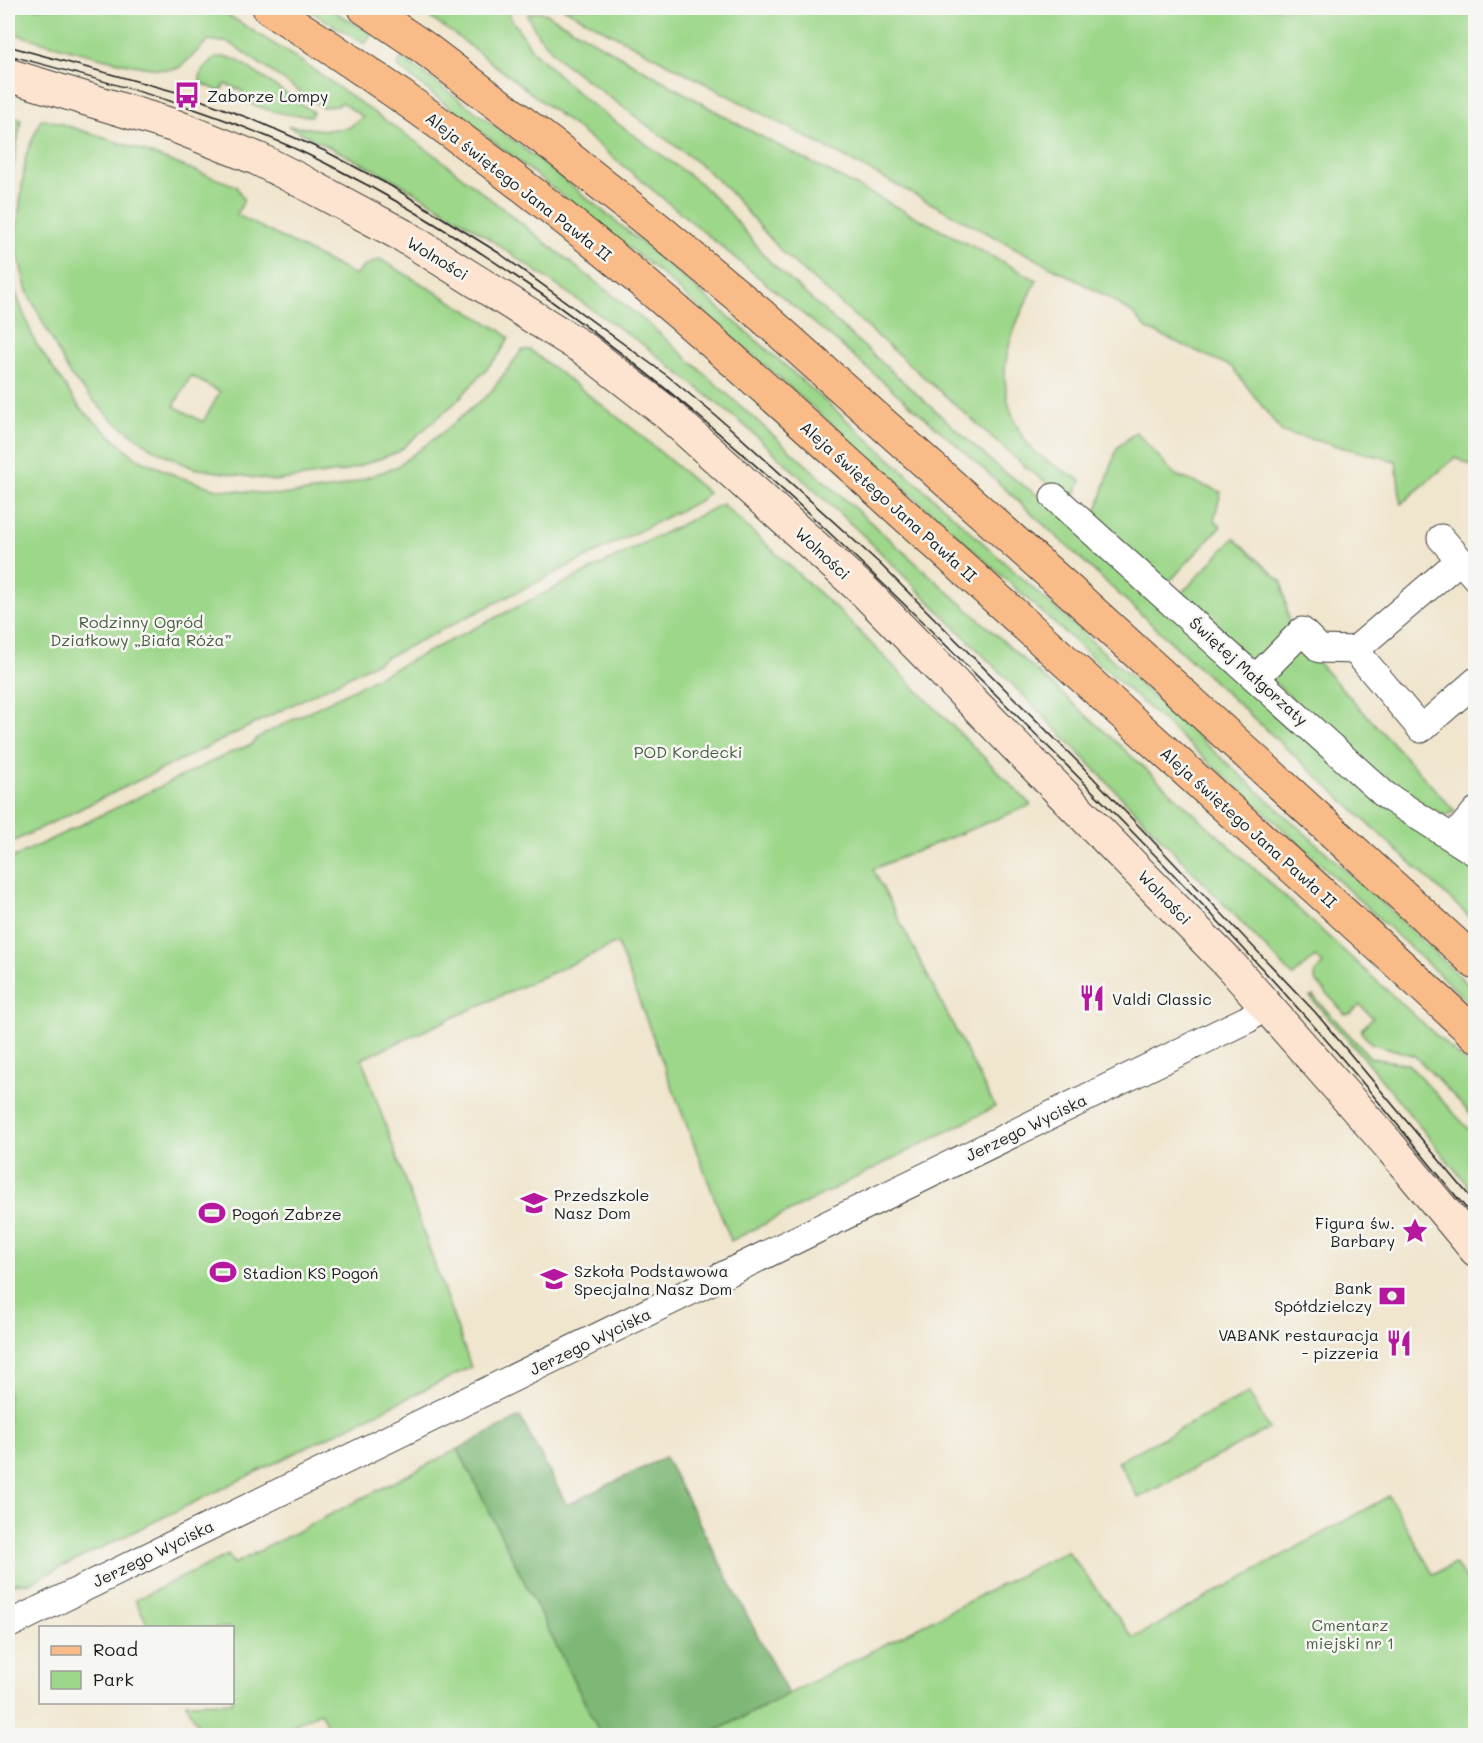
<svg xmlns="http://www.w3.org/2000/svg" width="1483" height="1743" viewBox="0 0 1483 1743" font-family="Mali,sans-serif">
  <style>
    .green { fill: #9dd78a; stroke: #5c7a53; stroke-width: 1.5; fill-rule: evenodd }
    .forest { fill: #7eb876; stroke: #4d6a49; stroke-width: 1.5 }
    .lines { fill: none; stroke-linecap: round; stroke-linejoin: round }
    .street-casing { stroke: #3c3a37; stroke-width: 29 }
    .secondary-casing { stroke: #3c3a37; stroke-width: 35 }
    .primary-casing { stroke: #3c3a37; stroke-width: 35 }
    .street { stroke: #fff; stroke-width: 27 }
    .secondary { stroke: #fde4d0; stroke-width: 33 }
    .primary { stroke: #f9bc89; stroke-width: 33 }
    .tram { stroke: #1c1c1c; stroke-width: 1.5 }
    .labels { text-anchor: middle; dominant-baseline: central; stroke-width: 5; stroke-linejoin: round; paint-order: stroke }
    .poi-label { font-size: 16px; fill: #1c1c1c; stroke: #f6f6f2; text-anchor: start }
    .street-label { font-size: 16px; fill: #1c1c1c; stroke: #f6f6f2 }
    .park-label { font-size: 16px; fill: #495d42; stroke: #f6f6f2 }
  </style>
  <rect width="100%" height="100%" fill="#f6f6f2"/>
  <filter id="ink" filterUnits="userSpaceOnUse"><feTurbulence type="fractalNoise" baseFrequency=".0167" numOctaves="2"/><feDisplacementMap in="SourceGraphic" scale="12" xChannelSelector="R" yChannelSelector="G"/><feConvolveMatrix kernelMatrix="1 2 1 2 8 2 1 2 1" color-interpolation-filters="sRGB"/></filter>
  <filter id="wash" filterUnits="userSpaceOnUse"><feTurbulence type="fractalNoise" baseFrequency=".008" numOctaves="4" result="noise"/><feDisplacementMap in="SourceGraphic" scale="24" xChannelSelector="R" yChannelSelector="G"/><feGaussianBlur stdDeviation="1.35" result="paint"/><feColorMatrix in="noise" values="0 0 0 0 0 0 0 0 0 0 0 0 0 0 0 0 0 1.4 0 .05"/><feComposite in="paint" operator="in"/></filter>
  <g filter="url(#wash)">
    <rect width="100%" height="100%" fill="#f0e5cd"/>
    <g class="green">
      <path d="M 8,8 L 217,8 L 298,59 L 436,156 L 650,325 L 1116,742 L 1475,1071 L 1475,1118 L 1415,1056 L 1371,1043 L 1361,1032 L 1362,1028 L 1373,1018 L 1360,1005 L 1350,1014 L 1345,1014 L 1315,980 L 1315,973 L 1323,964 L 1315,957 L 1293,976 L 1036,708 L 865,537 L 744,425 L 645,346 L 469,225 L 393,179 L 288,126 L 326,130 L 348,128 L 363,117 L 341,102 L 338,106 L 322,107 L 230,43 L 208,40 C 200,48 187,63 178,68 C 159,78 34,39 8,32 Z"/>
      <path d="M 305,8 L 329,8 L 372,34 L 365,44 Z"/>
      <path d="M 416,8 L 506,8 L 510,17 L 533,51 L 584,99 L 700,183 L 730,213 L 769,261 L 1000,469 L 1049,503 L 1475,863 L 1475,922 L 966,453 L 837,342 L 597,144 L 461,39 Z"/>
      <path d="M 563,8 L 1475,8 L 1475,467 L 1455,458 L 1401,504 L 1396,461 L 1282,432 L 1232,367 L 1147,329 L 1132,313 L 1106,296 Z"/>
      <path d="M 538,11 L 547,14 L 743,127 L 1037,280 C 1025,305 1010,332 1006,361 C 1002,392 1012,428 1034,451 C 1046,463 1066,471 1081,481 L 1072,501 L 1028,469 L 782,252 L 729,191 L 702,166 L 561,61 L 538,35 L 527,15 Z"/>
      <path d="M 217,57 L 227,57 L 237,60 L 313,112 L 311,116 C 285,116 264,110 240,99 L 243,91 L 225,84 L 220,92 L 200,82 C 199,70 208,64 217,57 Z"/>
      <path d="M 402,58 C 604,201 788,366 971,532 C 1110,659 1250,785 1390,910 L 1475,991 L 1475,1008 L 1284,830 L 903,487 L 653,267 L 397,66 Z"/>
      <path d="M 8,115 L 21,120 L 8,198 Z"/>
      <path d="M 41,119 L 56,122 L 138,149 L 236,186 L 244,200 L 237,215 L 355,275 L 365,266 L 380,259 L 500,330 L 509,338 L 499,355 L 457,401 L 398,452 L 346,471 L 275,481 L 193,468 L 151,448 L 109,417 L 70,375 L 27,291 L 15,244 L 26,155 ZM 191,376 L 220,392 L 203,422 L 174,406 Z"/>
      <path d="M 8,246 L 12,284 L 35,342 L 80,408 L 135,457 L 179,477 L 217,489 L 281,495 L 338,488 L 396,467 L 443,432 L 490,393 L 522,350 L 530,350 L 637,432 L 708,493 L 701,500 L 236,733 L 8,844 Z"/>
      <path d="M 1136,432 L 1175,475 L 1221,492 L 1214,520 L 1221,526 L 1170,581 L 1164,583 L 1094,519 L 1117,448 Z"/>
      <path d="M 722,504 L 843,615 L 1031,805 L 873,869 L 995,1107 L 731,1241 L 617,943 L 362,1059 L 471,1367 L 29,1583 L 16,1583 L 8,1587 L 8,860 L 236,750 L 251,745 L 258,737 Z"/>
      <path d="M 1234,538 L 1282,582 L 1291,633 L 1253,664 L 1184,600 L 1182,593 Z"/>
      <path d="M 1299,642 L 1455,811 L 1448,815 L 1437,815 L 1388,784 L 1271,680 Z"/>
      <path d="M 1313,996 L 1371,1058 L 1408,1064 L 1475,1136 L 1475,1194 L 1368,1063 L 1310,997 Z"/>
      <path d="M 1249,1393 L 1269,1429 L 1138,1498 L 1118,1461 Z"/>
      <path d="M 458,1449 L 601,1735 L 332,1735 L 320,1712 L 273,1735 L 203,1735 L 186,1703 L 232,1702 L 232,1628 L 149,1627 L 135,1600 L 228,1555 L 234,1564 Z"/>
      <path d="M 1389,1496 L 1433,1574 L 1455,1564 L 1475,1593 L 1475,1735 L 708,1735 L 1067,1551 L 1134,1638 Z"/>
    </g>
    <path class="forest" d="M 520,1417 L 567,1505 L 665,1457 L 788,1694 L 708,1735 L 601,1735 L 458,1449 Z"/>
  </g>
  <g filter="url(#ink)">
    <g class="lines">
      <g class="street-casing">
        <g id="street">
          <path d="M 1054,497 L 1385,795 L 1476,853"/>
          <path d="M 1441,538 L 1476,578"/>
          <path d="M 1460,560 L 1355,650 L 1421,729 L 1476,681"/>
          <path d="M 1256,678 L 1302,631 L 1320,649 L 1355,650"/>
          <path d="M 1450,836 L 1461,829 L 1476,811"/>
          <path d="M 8,1625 L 1225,1030 L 1248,1019 L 1266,1004"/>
        </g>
      </g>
      <g class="secondary-casing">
        <path id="secondary" d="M 8,75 L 175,126 L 258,159 L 301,181 L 404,236 L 586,350 L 667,413 L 865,592 L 1231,966 L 1388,1144 L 1476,1250"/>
      </g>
      <g class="primary-casing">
        <g id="primary">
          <path d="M 269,8 C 361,66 450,129 536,196 C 681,308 815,434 951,557 C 1126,717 1302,874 1476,1035"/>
          <path d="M 365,8 L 423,47 L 560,151 L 659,230 L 761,315 L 1073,594 L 1476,963"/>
        </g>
      </g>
      <use href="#street" class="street"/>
      <use href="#secondary" class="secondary"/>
      <use href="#primary" class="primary"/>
      <g class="tram">
        <path d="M 8,46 L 187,95 L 254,120 L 325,151 L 391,186 L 499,253 L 669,377 L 728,426 L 878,562 L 1080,764 L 1315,1012 L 1476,1204"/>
        <path d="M 8,55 C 116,84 224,112 325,163 C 572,287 776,476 970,669 C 1084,782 1197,895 1303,1014 C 1363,1080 1418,1151 1476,1220"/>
      </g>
    </g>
  </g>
  <defs>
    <g id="bus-bare" transform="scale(2.07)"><path d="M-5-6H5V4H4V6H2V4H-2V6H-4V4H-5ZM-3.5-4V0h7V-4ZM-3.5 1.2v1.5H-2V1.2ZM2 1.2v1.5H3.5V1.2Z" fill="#b5179e" stroke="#f6f6f2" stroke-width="2.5" paint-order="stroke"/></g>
    <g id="restaurant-bare" transform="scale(2.07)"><path d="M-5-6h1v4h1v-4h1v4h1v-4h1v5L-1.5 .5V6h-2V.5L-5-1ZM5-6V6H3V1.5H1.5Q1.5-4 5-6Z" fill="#b5179e" stroke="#f6f6f2" stroke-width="2.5" paint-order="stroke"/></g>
    <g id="school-bare" transform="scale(2.07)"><path d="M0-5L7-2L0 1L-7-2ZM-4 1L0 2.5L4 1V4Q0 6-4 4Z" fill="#b5179e" stroke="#f6f6f2" stroke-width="2.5" paint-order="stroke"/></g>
    <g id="stadium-bare" transform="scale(2.07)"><path d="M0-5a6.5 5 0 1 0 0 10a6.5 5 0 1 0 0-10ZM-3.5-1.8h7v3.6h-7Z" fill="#b5179e" stroke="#f6f6f2" stroke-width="2.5" paint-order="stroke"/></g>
    <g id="sight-bare" transform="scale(2.07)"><path d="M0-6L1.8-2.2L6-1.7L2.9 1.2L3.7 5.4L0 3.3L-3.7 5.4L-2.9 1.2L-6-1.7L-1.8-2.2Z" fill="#b5179e" stroke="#f6f6f2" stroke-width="2.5" paint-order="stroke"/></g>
    <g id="bank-bare" transform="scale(2.07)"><path d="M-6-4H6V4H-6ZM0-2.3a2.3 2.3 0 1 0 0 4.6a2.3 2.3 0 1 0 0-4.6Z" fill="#b5179e" stroke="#f6f6f2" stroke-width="2.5" paint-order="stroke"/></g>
  </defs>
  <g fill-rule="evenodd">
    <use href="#bus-bare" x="187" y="95"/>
    <use href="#restaurant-bare" x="1092" y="998"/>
    <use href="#school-bare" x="534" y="1203"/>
    <use href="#stadium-bare" x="212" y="1213"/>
    <use href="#sight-bare" x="1415" y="1231"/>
    <use href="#stadium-bare" x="223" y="1272"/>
    <use href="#school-bare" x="554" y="1279"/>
    <use href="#bank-bare" x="1392" y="1296"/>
    <use href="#restaurant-bare" x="1399" y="1343"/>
  </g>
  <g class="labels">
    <g class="poi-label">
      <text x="207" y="95">Zaborze Lompy</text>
      <text x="1112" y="998">Valdi Classic</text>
      <text x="554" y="1194">Przedszkole<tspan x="554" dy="18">Nasz Dom</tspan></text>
      <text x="232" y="1213">Pogoń Zabrze</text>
      <text x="1395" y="1222" text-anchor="end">Figura św.<tspan x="1395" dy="18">Barbary</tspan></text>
      <text x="574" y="1270">Szkoła Podstawowa<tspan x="574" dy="18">Specjalna Nasz Dom</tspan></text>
      <text x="243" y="1272">Stadion KS Pogoń</text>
      <text x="1372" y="1287" text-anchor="end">Bank<tspan x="1372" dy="18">Spółdzielczy</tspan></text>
      <text x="1379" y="1334" text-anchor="end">VABANK restauracja<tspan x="1379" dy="18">- pizzeria</tspan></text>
    </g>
    <g class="street-label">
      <text transform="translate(519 186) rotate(38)">Aleja świętego Jana Pawła II</text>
      <text transform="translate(438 258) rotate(31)">Wolności</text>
      <text transform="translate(889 501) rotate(42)">Aleja świętego Jana Pawła II</text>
      <text transform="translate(823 553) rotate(43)">Wolności</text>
      <text transform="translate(1249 671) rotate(42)">Świętej Małgorzaty</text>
      <text transform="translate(1249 827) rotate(42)">Aleja świętego Jana Pawła II</text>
      <text transform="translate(1165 897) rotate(46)">Wolności</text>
      <text transform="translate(1026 1127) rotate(-26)">Jerzego Wyciska</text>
      <text transform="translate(590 1341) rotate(-26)">Jerzego Wyciska</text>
      <text transform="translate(153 1553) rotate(-26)">Jerzego Wyciska</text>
    </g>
    <g class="park-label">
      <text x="141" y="621">Rodzinny Ogród<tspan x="141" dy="18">Działkowy „Biała Róża”</tspan></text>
      <text x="688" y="751">POD Kordecki</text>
      <text x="1350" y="1624">Cmentarz<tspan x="1350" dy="18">miejski nr 1</tspan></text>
    </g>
  </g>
  <rect width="1483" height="1743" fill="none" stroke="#f6f6f2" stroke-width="30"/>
  <rect x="39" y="1626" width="195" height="78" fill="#f6f6f2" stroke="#9f9f9c" stroke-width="1.5"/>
  <rect x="51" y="1646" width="30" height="9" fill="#f9bc89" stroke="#9f9f9c" stroke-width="1.5"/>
  <text x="93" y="1656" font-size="18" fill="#1c1c1c">Road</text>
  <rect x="51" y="1671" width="30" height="18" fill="#9dd78a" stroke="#9f9f9c" stroke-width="1.5"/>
  <text x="93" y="1686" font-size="18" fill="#1c1c1c">Park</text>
</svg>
